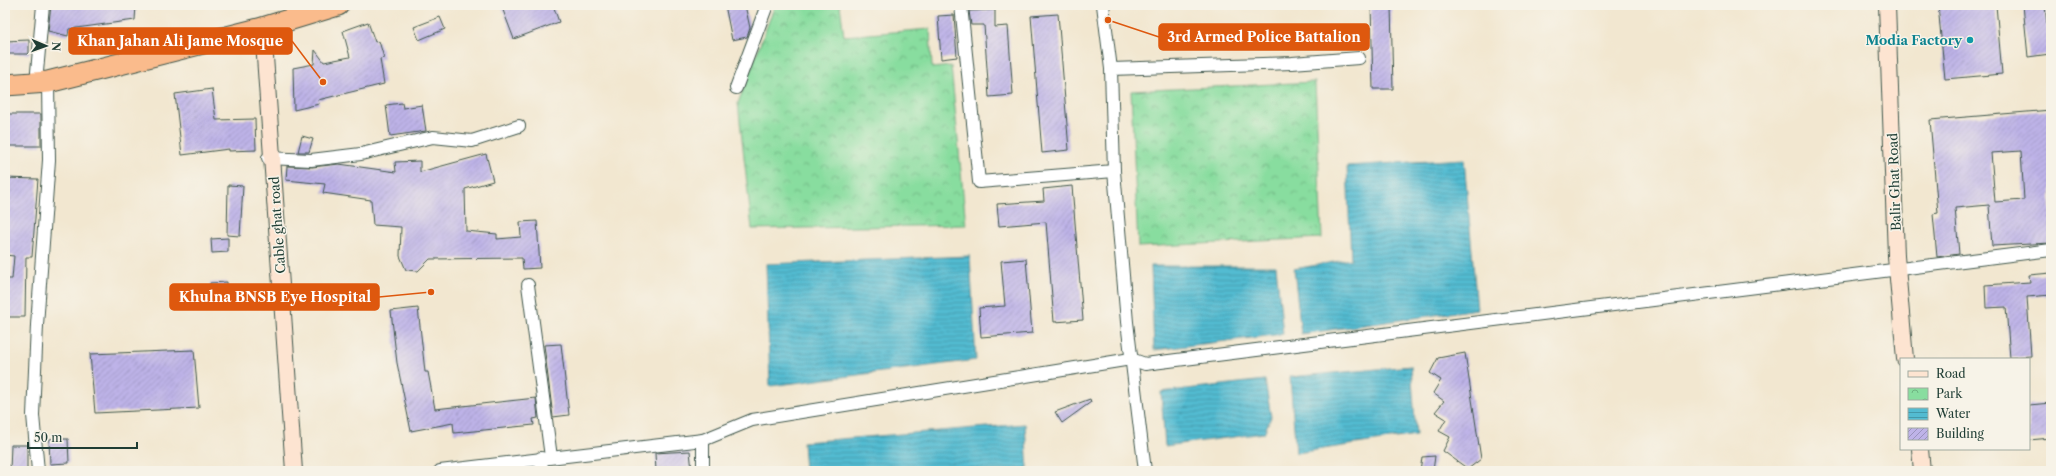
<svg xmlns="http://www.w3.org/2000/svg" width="2056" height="476" viewBox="0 0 2056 476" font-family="'Libre Caslon Text',serif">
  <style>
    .park { fill: url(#park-crowns); stroke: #548d6a }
    .water { fill: url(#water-rules); stroke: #397c82 }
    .building { fill: url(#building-hatch); fill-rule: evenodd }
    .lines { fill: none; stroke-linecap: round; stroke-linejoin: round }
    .street-casing { stroke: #3f564b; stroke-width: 14 }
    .secondary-casing { stroke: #3f564b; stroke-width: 18 }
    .highway-casing { stroke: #3f564b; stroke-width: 23 }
    .street { stroke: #fff; stroke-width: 12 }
    .secondary { stroke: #fde4d1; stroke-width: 16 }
    .highway { stroke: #fabb8c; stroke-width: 21 }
    .culture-dot { fill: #0f9aa8; stroke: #f7f3e8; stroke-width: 1.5 }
    .labels { text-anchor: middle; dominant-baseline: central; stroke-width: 3; stroke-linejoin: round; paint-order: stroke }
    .culture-label { font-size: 13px; font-weight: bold; fill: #0d838f; stroke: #f7f3e8; text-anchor: end }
    .street-label { font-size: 13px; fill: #1f3d34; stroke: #f7f3e8 }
    .leader { fill: none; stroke: #de580e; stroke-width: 1.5 }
    .callout-dot { fill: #de580e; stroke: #f7f3e8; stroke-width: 1.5 }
    .callout { fill: #de580e; stroke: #de580e; stroke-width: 1.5 }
    .callout-label { font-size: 14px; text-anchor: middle; font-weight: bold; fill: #fff }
  </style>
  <defs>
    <pattern id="park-crowns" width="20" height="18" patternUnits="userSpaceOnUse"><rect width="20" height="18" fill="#88dd9f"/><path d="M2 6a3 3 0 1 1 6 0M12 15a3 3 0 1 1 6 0" fill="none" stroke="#6fb482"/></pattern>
    <pattern id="water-rules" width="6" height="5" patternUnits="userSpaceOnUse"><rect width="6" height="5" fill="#53bbd1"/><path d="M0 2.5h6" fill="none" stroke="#49a"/></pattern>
    <pattern id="building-hatch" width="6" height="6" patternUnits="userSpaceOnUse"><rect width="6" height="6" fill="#beb3e8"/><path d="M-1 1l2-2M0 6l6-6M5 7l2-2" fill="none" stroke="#9a93bd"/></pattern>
  </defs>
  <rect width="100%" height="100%" fill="#f7f3e8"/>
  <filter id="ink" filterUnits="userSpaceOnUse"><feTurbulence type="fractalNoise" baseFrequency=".025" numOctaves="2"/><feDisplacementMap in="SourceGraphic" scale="8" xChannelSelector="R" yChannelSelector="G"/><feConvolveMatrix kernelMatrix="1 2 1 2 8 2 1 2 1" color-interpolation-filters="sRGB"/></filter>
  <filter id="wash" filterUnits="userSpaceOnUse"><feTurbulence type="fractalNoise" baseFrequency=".012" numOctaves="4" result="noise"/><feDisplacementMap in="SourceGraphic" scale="16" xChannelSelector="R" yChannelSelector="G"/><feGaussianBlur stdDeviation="0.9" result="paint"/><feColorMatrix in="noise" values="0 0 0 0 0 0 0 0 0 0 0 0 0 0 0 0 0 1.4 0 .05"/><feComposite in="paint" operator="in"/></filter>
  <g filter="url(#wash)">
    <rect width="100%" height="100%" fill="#f2e7d0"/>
    <g class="park">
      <path d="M 775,5 L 840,5 L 844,36 L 930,29 L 932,68 L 951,66 L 966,225 L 752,229 L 738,103 Z"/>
      <path d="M 1315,82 L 1322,238 L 1138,247 L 1131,91 Z"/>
    </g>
    <g class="water">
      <path d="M 1464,159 L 1477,309 L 1301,334 L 1294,269 L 1351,259 L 1347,166 Z"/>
      <path d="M 970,256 L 976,360 L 770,386 L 766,264 Z"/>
      <path d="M 1151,266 L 1276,266 L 1283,334 L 1154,350 Z"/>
      <path d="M 1411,366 L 1416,435 L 1296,453 L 1290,377 Z"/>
      <path d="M 1265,380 L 1271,417 L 1264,433 L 1165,446 L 1161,392 Z"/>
      <path d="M 1025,424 L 1028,471 L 805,471 L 803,442 Z"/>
    </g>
    <g id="blocks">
      <g class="building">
        <path d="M 51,5 L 136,5 L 135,20 L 69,29 L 68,36 L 48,31 Z"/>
        <path d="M 501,5 L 553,5 L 559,22 L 514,39 Z"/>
        <path d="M 725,5 L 745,5 L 750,28 L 747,37 L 732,40 Z"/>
        <path d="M 1371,5 L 1391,5 L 1393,89 L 1373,89 Z"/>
        <path d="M 1938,5 L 1996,5 L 2002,74 L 1945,79 Z"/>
        <path d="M 2023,5 L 2045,5 L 2050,54 L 2028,57 Z"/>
        <path d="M 995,10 L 995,27 L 1008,26 L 1013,95 L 989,97 L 984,25 L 971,25 L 969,11 Z"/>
        <path d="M 1058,14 L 1069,150 L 1042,153 L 1031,16 Z"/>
        <path d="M 954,15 L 957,57 L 941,59 L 938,16 Z"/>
        <path d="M 440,17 L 445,29 L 419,40 L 414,27 Z"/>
        <path d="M 368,22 L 375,42 L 379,41 L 384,58 L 380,59 L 384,84 L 318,100 L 319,104 L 294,110 L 293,68 L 314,64 L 315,50 L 324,62 L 350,57 L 343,31 Z"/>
        <path d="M 29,40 L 29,54 L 5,54 L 5,41 Z"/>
        <path d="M 212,89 L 216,120 L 255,119 L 256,150 L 229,151 L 229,149 L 182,155 L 175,94 Z"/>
        <path d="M 402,103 L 403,108 L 422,105 L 426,131 L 390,136 L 386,105 Z"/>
        <path d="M 2051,110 L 2051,243 L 1992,246 L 1989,205 L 1955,208 L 1959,254 L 1937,257 L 1933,214 L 1938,213 L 1930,120 ZM 2021,151 L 2024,200 L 1995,202 L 1991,153 Z"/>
        <rect x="5" y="114" width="36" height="32"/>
        <path d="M 302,136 L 313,139 L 309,152 L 298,152 Z"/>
        <path d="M 486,154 L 493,181 L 465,189 L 466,231 L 497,234 L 497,239 L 521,237 L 520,222 L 537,221 L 540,268 L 523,269 L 522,258 L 430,259 L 418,271 L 406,270 L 400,256 L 401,227 L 373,225 L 371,200 L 323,193 L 325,184 L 286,180 L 287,166 L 312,167 L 339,164 L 396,172 L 395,162 L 420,161 L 420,172 Z"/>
        <path d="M 5,178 L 38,179 L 32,257 L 26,257 L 25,317 L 5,317 L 5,279 L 12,279 L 14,256 L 5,255 Z"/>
        <path d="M 228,185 L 243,186 L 240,236 L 227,235 Z"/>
        <path d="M 1072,186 L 1083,320 L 1054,322 L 1046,222 L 999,226 L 997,204 L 1044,201 L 1043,189 Z"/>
        <path d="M 228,238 L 228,252 L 212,253 L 211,239 Z"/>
        <path d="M 1026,259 L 1032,333 L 981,337 L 979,308 L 1005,306 L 1001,261 Z"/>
        <path d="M 2051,273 L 2051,295 L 2027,297 L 2031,356 L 2010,358 L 2006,307 L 1986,308 L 1985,285 L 2030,282 L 2029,275 Z"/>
        <path d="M 227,282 L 227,302 L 211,303 L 210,283 Z"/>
        <path d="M 418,308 L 425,372 L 428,372 L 435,409 L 536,398 L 538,418 L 533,419 L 534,425 L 454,433 L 453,423 L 411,431 L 397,363 L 391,311 Z"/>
        <path d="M 561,344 L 569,415 L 553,417 L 544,345 Z"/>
        <path d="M 194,350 L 199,408 L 95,413 L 90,354 Z"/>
        <path d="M 1465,353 L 1481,459 L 1468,469 L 1443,451 L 1450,437 L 1439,431 L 1446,419 L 1435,412 L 1444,401 L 1433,393 L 1441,380 L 1430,373 L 1438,358 Z"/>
        <path d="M 1090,399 L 1091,402 L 1062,423 L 1055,412 Z"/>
        <path d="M 2051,403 L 2051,438 L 2029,440 L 2029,405 Z"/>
        <path d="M 49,439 L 68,439 L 69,463 L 50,464 Z"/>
        <path d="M 11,445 L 27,445 L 27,471 L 10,471 Z"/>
        <path d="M 690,451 L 692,471 L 656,471 L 655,453 Z"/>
        <path d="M 1435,456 L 1433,471 L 1420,471 L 1422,457 Z"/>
      </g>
    </g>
  </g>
  <g filter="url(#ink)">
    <use href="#blocks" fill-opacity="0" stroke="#3f564b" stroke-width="1"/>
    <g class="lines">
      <g class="street-casing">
        <g id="street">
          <path d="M 961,5 L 979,182 L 1114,171"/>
          <path d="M 1103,5 L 1111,69 L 1114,171 L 1127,322 L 1145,471"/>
          <path d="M 1111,69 L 1292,63 L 1359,58"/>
          <path d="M 36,83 L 43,5"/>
          <path d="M 736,88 L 767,5"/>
          <path d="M 268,158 L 311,160 L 361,154 L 433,137 L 472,141 L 519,126"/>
          <path d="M 528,285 L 551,457"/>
          <path d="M 703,440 L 752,420 L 1131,359 L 1145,364 L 2051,250"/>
          <path d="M 541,458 L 542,471"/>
          <path d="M 38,471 L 33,415 L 37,325 L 49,160 L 48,82"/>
          <path d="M 440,471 L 703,440 L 703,471"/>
        </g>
      </g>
      <g class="secondary-casing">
        <g id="secondary">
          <path d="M 1887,5 L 1896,256 L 1905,359"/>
          <path d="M 263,28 L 294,471"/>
          <path d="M 1920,449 L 1922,471"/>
        </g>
      </g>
      <g class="highway-casing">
        <path id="highway" d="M 5,85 L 48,82 L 259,29 L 338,5"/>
      </g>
      <use href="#street" class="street"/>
      <use href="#secondary" class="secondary"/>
      <use href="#highway" class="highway"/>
    </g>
  </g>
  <circle class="culture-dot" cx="1970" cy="40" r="4"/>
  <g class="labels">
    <g class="culture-label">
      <text x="1962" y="40">Modia Factory</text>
    </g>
    <g class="street-label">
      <text transform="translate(1894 182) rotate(-92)">Balir Ghat Road</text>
      <text transform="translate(277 225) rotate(-94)">Cable ghat road</text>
    </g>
  </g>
  <path class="leader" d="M1108 20L1159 37M323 82L292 41M431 292L379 297"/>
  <g class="callout-dot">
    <circle cx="1108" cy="20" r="4"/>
    <circle cx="323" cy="82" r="4"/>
    <circle cx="431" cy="292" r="4"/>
  </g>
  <g class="callout">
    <rect x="1159" y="24" width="210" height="26" rx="4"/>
    <rect x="69" y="28" width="223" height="26" rx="4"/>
    <rect x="170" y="284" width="209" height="26" rx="4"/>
  </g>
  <g class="callout-label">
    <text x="1264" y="42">3rd Armed Police Battalion</text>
    <text x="180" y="46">Khan Jahan Ali Jame Mosque</text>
    <text x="275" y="302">Khulna BNSB Eye Hospital</text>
  </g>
  <rect width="2056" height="476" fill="none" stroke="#f7f3e8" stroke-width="20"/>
  <rect x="1900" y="358" width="130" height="92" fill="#f7f3e8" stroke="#a1aaa0"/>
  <rect x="1908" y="371" width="20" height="6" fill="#fde4d1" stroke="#a1aaa0"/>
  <text x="1936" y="378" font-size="12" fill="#1f3d34">Road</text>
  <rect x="1908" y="388" width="20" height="12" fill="url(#park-crowns)" stroke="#a1aaa0"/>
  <text x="1936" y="398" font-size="12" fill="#1f3d34">Park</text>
  <rect x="1908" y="408" width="20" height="12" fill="url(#water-rules)" stroke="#a1aaa0"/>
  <text x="1936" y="418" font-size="12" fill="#1f3d34">Water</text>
  <rect x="1908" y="428" width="20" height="12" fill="url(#building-hatch)" stroke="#a1aaa0"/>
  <text x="1936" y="438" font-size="12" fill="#1f3d34">Building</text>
  <g transform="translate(46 46) rotate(92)" stroke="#f7f3e8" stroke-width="3" paint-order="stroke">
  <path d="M0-3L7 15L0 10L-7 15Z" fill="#1f3d34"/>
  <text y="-6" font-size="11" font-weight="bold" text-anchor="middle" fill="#1f3d34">N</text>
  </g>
  <path d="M28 442v6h109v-6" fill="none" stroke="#1f3d34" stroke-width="2"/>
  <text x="34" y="442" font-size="12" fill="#1f3d34" stroke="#f7f3e8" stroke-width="3" paint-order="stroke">50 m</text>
</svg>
